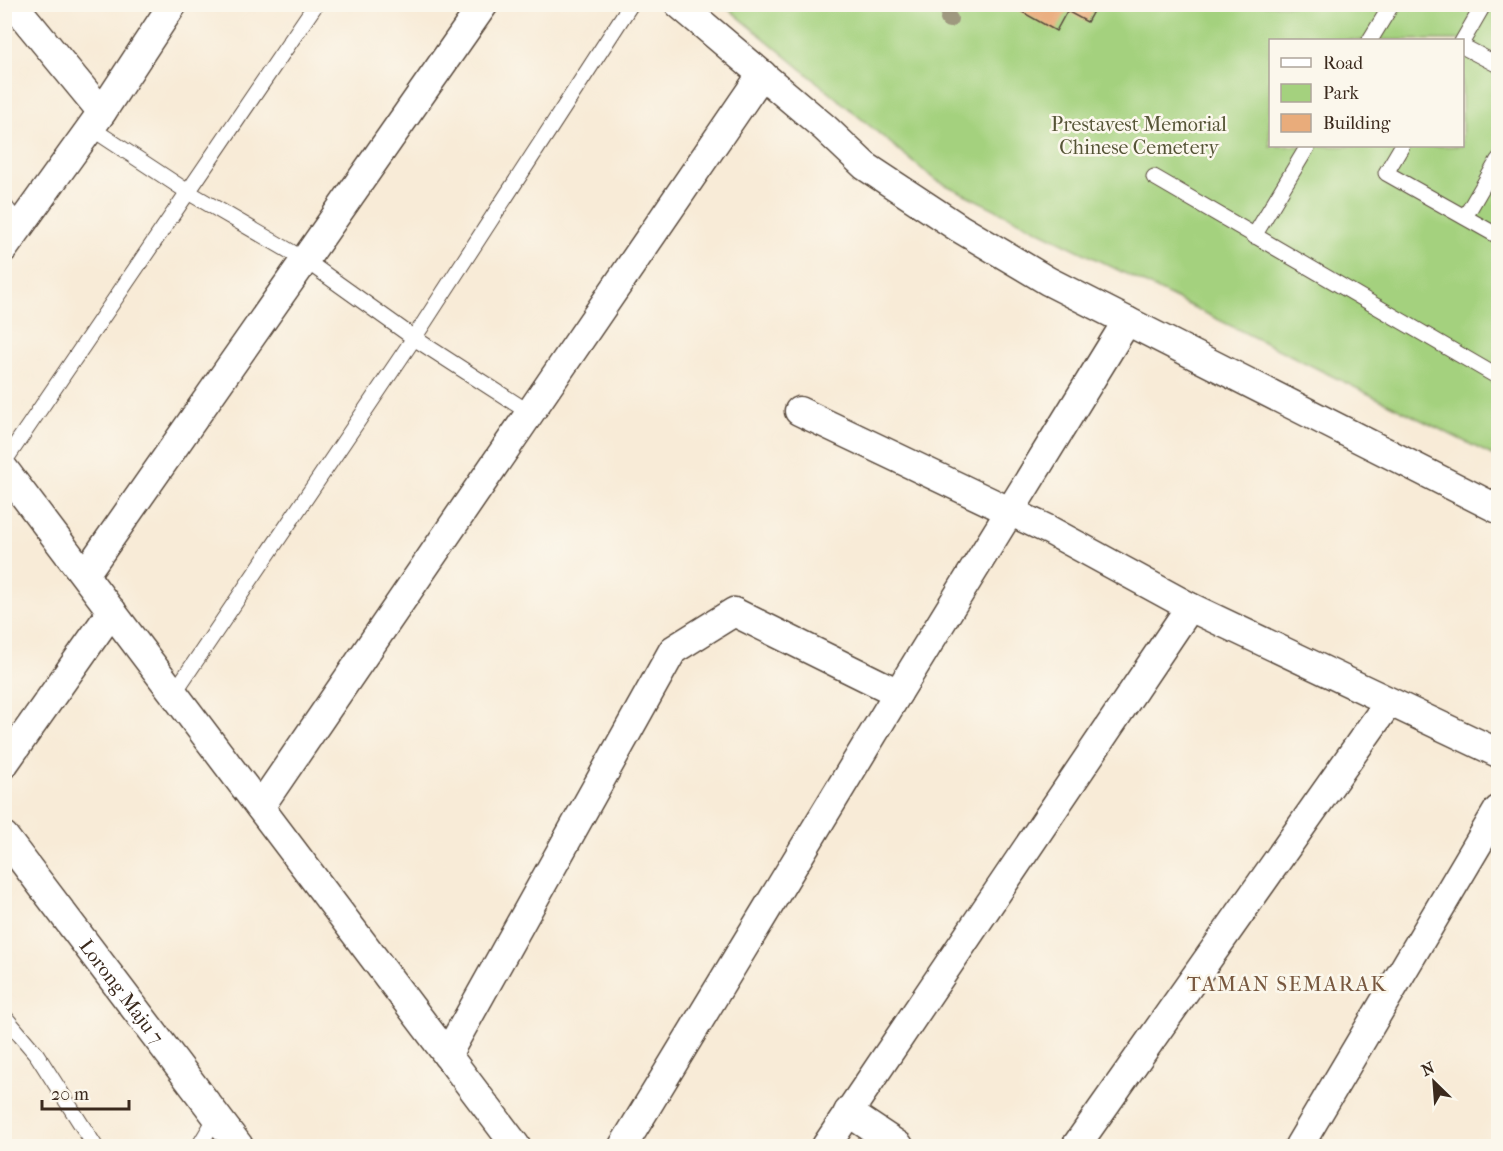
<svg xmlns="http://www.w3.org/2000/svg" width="1503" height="1151" viewBox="0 0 1503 1151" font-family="'IM FELL French Canon',serif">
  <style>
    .green { fill: #a4d17e; stroke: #707e4e; stroke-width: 1.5; fill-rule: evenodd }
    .building { fill: #e9ac7b }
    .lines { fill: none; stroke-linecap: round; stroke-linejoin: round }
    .service-casing { stroke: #57473a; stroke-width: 17 }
    .minor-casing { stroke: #57473a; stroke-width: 31 }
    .service { stroke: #fff; stroke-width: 15 }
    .minor { stroke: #fff; stroke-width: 28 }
    .tree { fill: #9e987e }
    .labels { text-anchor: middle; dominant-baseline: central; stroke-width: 5; stroke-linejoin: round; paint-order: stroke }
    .park-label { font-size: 20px; fill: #555436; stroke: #fbf7ec }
    .street-label { font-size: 20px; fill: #3b2a1e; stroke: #fbf7ec }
    .neighbourhood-label { font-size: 21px; letter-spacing: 1.5px; fill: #78583f; stroke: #fbf7ec }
  </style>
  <rect width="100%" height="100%" fill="#fbf7ec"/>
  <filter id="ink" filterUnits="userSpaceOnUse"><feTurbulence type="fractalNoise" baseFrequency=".0167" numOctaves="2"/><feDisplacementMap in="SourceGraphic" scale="12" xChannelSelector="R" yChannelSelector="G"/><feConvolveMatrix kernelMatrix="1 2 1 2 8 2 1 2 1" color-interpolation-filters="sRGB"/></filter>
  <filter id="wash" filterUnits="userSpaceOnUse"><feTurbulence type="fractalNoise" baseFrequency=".008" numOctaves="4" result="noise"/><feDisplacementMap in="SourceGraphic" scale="24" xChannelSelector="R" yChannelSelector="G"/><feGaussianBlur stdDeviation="1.35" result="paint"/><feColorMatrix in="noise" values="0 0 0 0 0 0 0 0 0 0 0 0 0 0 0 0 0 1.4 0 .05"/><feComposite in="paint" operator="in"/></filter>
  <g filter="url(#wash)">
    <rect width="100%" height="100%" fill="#f8ebd7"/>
    <path class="green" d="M 724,5 L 1498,5 L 1498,458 L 934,179 ZM 1270,40 L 1462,40 L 1462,146 L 1270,146 Z"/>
    <g id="blocks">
      <path class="building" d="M 1008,4 L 1097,4 L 1087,22 L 1067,11 L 1056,31 Z"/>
    </g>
  </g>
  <g filter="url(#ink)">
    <use href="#blocks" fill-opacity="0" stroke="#57473a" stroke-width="1.5"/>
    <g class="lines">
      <g class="service-casing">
        <g id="service">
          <path d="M 1370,40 L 1392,4"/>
          <path d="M 1462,42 L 1484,4"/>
          <path d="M 1462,46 L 1498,65"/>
          <path d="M 91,128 L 188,192 L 305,260 L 414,338 L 530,413"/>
          <path d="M 1402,146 L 1386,173 L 1498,236"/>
          <path d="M 1154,177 L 1498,377"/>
          <path d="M 4,205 L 20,226"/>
          <path d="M 1465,217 L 1498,160"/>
          <path d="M 1254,236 L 1308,146"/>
          <path d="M 4,462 L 316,4"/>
          <path d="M 174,693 L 414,338 L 631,4"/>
          <path d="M 4,1016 L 37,1055 L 95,1146"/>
          <path d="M 199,1146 L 217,1116"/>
        </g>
      </g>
      <g class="minor-casing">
        <g id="minor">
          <path d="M 13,4 L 102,112"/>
          <path d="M 679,4 L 825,128 L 865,166 L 959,228 L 1048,281 L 1498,509"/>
          <path d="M 4,248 L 102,112 L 173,4"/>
          <path d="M 799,411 L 1049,530 L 1190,607 L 1498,753"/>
          <path d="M 4,469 L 516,1146"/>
          <path d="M 85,574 L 484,4"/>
          <path d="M 4,764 L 112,611"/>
          <path d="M 260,807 L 762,74"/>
          <path id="s1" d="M 4,836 L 239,1146"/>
          <path d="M 447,1055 L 673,650 L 734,612 L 898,693"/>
          <path d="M 848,1112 L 899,1146"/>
          <path d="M 623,1146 L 898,693 L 1127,321"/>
          <path d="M 826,1146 L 1190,607"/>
          <path d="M 1076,1146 L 1389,702"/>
          <path d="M 1299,1146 L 1498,810"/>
        </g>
      </g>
      <use href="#service" class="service"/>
      <use href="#minor" class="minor"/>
    </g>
    <circle class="tree" cx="949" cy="19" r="9"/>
  </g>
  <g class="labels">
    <g class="park-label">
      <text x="1139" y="124">Prestavest Memorial<tspan x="1139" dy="23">Chinese Cemetery</tspan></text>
    </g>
    <g class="street-label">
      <text stroke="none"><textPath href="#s1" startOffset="195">Lorong Maju 7</textPath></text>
    </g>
    <g class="neighbourhood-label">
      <text x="1287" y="984">TAMAN SEMARAK</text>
    </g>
  </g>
  <rect width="1503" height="1151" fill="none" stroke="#fbf7ec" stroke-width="24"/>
  <rect x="1269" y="39" width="195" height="108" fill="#fbf7ec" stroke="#aea59a" stroke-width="1.5"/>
  <rect x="1281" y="58" width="30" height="9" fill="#ffffff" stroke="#aea59a" stroke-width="1.5"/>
  <text x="1323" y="69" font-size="18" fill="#3b2a1e">Road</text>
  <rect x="1281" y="84" width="30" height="18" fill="#a4d17e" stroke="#aea59a" stroke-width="1.5"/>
  <text x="1323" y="99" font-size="18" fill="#3b2a1e">Park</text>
  <rect x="1281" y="114" width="30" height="18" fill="#e9ac7b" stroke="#aea59a" stroke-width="1.5"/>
  <text x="1323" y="129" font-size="18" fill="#3b2a1e">Building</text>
  <g transform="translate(1434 1082) rotate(335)" stroke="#fbf7ec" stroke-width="4.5" paint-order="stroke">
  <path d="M0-4.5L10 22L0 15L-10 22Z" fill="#3b2a1e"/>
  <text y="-9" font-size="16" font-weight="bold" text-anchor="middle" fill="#3b2a1e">N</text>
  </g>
  <path d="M42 1100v9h87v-9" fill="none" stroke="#3b2a1e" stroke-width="3"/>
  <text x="51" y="1100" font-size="18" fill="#3b2a1e" stroke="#fbf7ec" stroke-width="4.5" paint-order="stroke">20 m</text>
</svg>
